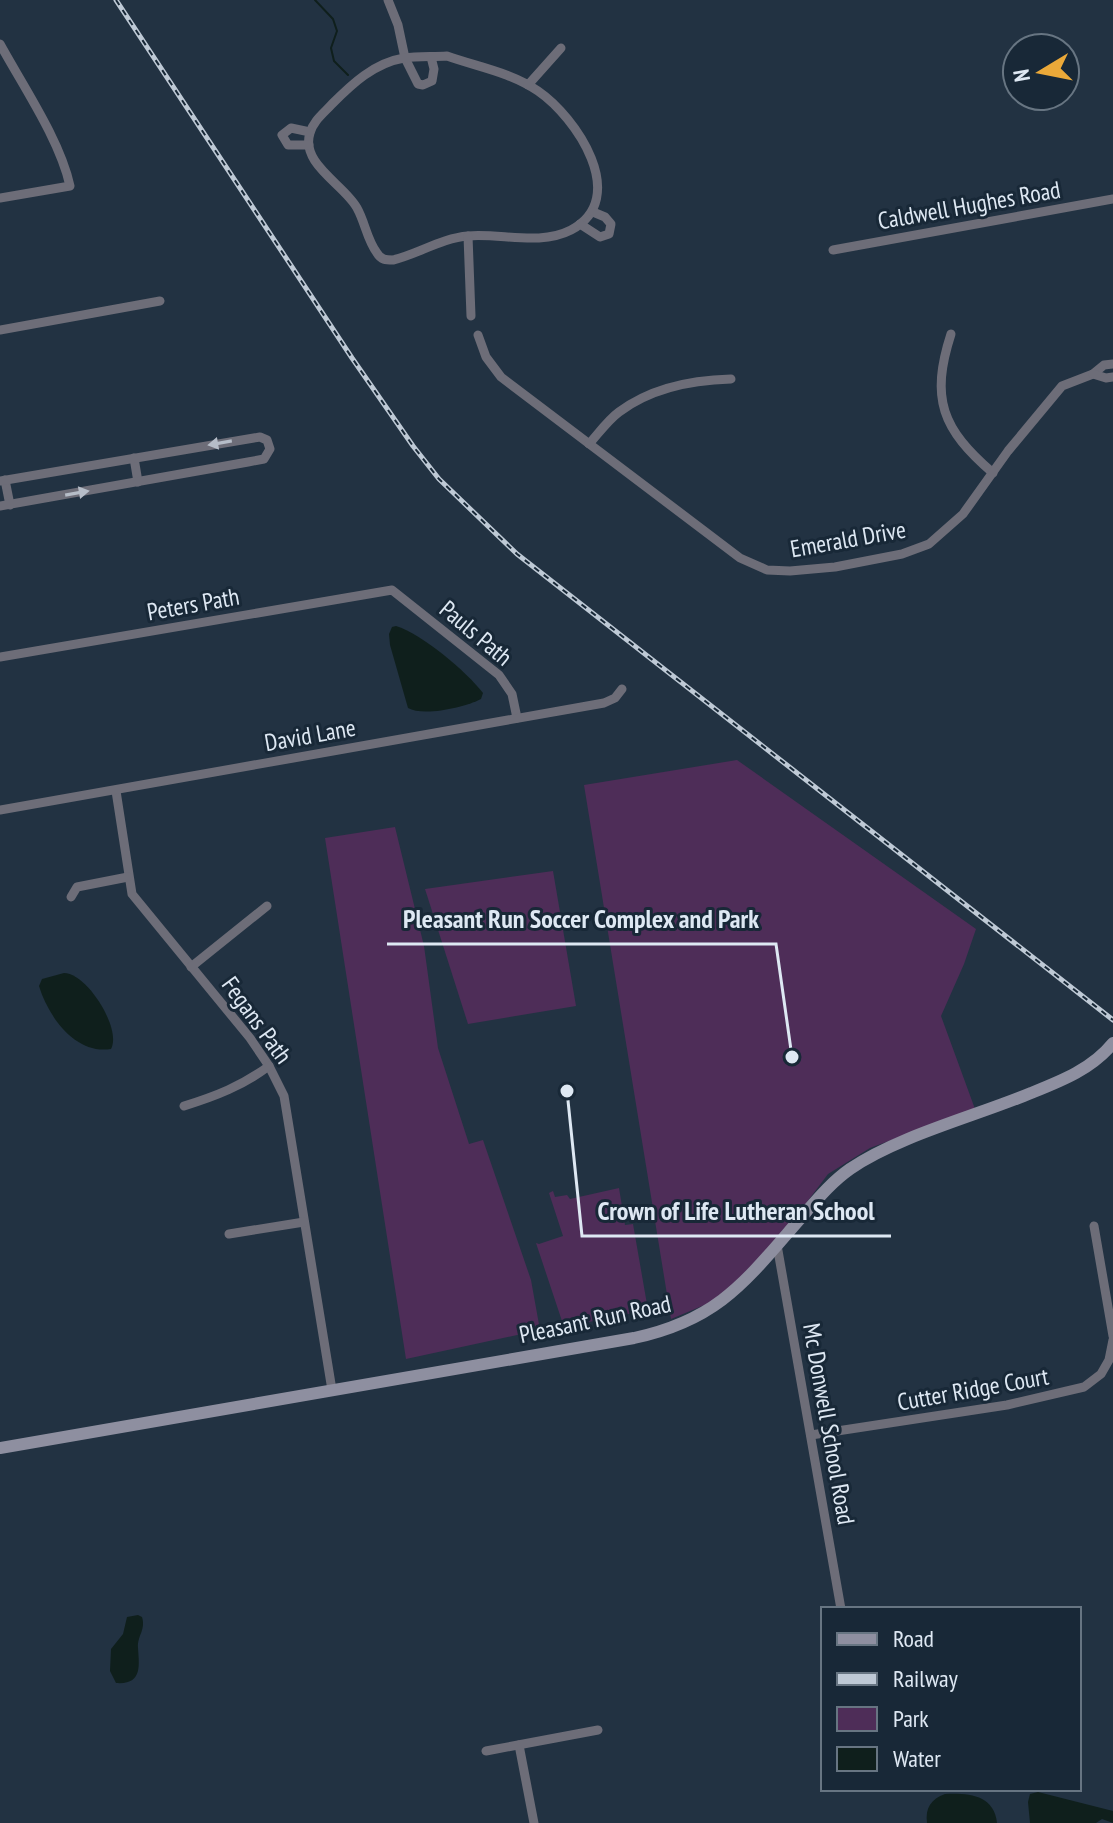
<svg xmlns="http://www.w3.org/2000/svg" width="1113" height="1823" viewBox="0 0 1113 1823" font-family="'PT Sans Narrow',sans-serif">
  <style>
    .green { fill: #4e2d58 }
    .water { fill: #0f1f1c }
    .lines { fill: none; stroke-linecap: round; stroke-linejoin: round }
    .stream { stroke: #0f1f1c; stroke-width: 2 }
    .street { stroke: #6d6d78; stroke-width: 9 }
    .secondary { stroke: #8e8fa0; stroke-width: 12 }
    .rail-casing { stroke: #bec9d5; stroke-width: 5 }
    .rail { stroke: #182837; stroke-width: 2; stroke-dasharray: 6; stroke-linecap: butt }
    .oneway { fill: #b6bdc8 }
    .labels { text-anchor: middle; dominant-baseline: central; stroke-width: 6; stroke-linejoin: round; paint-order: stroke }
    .street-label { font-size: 24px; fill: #dee8f3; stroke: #182837 }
    .leader { fill: none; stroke: #dee8f3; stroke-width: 3 }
    .callout-dot { fill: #dee8f3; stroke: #182837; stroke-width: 3 }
    .callout-label { font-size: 26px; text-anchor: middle; font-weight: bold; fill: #dee8f3; stroke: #182837; stroke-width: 6; stroke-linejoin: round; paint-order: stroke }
  </style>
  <rect width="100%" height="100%" fill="#223242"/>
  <g class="green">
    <path d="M 737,760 L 976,929 L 964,964 L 941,1016 L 975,1109 L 870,1148 L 828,1174 L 786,1230 L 719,1299 L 671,1319 L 584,785 Z"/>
    <path d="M 395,827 L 424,946 L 438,1048 L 469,1144 L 483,1140 L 531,1280 L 540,1330 L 406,1359 L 325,838 Z"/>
    <path d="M 553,871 L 576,1006 L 468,1024 L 425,889 Z"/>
    <path d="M 619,1188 L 625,1225 L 633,1224 L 648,1310 L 564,1327 L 536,1243 L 539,1244 L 563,1236 L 549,1193 L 553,1191 L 555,1197 L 567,1195 L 570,1199 Z"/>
  </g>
  <g class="water">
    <path d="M 396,626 C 422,634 466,671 483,693 L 481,699 C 466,707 423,717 408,708 L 390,645 L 389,634 L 392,627 Z"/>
    <path d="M 64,973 C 87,973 122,1029 111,1049 C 75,1055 48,1016 39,986 L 42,979 Z"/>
    <path d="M 138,1615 L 142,1617 C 146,1630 137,1636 138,1648 C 139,1665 143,1685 116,1683 L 110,1671 L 111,1649 L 123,1634 L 127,1617 Z"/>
    <path d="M 1038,1792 L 1113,1811 L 1113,1823 L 1102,1819 L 1096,1823 L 1030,1823 L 1028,1802 L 1030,1794 Z"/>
    <path d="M 945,1794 C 969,1793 994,1795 997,1823 L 927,1823 C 925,1808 931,1799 945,1794 Z"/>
  </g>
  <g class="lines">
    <path class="stream" d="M 315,0 L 333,19 L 337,31 L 331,48 L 334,61 L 348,75"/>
    <g class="street">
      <path d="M 388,0 L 398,25 L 405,58 L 418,84 L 423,85 L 432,81 L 434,69 L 431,57"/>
      <path d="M 0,44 C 23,86 60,140 70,186 L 0,198"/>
      <path d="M 447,56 C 478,67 510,72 538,91 C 576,117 631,198 571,230 C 540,246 501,233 468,236 C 442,238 418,254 393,260 C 386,260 381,260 377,253 C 367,240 365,222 357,208 C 345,185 300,164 310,133 C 313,121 324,113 332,104 C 352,84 374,63 404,58 C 418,56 433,57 447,56 Z"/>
      <path d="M 528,85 L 561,48"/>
      <path d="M 309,145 L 288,145 L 282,135 L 291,128 L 310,132"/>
      <path d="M 580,224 L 600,237 L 609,234 L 611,224 L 605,217 L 593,212"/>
      <path d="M 468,236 L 471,316"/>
      <path d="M 833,250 L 1113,199"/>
      <path d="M 0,330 L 160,301"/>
      <path d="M 951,334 C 930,399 942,429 993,473"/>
      <path d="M 478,335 L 486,357 L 501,377 L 740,558 L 767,570 L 790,571 L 835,567 L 902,554 L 929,544 L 963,514 L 1008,451 L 1062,386 L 1093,374 L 1104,365 L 1113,364"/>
      <path d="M 1093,374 L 1106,378 L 1113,377"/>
      <path d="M 589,444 C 598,434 608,420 619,412 C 651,388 692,380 731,379"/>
      <path d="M 134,458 L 138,482"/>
      <path d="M 5,480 L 10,505"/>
      <path d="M 0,481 L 260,437 L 267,440 L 270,449 L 264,459 L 248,462 L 0,506"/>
      <path d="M 0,657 L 392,590 L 499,675 L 512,694 L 517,718"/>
      <path d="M 116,791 L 132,894 L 250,1038 L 269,1066 L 284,1096 L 332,1390"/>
      <path d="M 0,810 L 604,703 L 615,698 L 622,689"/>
      <path d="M 71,897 L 77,887 L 128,877"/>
      <path d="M 191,967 L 267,906"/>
      <path d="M 184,1106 C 216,1096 242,1086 269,1066"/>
      <path d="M 1094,1226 L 1113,1336"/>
      <path d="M 229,1234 L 304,1222"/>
      <path d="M 777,1245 L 841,1609"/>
      <path d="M 811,1435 L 1007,1405 L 1084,1387 L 1101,1374 L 1109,1360 L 1113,1340"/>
      <path d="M 519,1745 L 534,1823"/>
      <path d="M 486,1751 L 598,1730"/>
    </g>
    <path class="secondary" d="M 0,1448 L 634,1338 C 718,1320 745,1282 799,1220 C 815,1202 830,1183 850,1169 C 898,1136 976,1116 1031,1093 C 1061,1081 1092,1069 1113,1043"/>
    <g class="rail-casing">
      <path id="rail" d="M 116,0 L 352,358 L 413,446 L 439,479 L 517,554 L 1113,1020"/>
    </g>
    <use href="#rail" class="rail"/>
  </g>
  <defs><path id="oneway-solid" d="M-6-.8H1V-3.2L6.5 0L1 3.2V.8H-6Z" transform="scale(2)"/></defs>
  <g class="oneway">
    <use href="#oneway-solid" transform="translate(220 443) rotate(170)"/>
    <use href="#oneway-solid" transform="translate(77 493) rotate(-10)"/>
  </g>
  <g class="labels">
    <g class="street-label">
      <text transform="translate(969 205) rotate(-10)">Caldwell Hughes Road</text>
      <text transform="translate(848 539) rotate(-10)">Emerald Drive</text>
      <text transform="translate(193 604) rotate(-10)">Peters Path</text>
      <text transform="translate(476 633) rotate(40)">Pauls Path</text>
      <text transform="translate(310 735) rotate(-10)">David Lane</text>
      <text transform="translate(257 1020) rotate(54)">Fegans Path</text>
      <text transform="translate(595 1319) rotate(-12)">Pleasant Run Road</text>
      <text transform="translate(973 1389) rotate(-10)">Cutter Ridge Court</text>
      <text transform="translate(829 1424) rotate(80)">Mc Donwell School Road</text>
    </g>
  </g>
  <path class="leader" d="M792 1057L776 944H387M567 1091L582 1236H891"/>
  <g class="callout-dot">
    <circle cx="792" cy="1057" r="8"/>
    <circle cx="567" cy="1091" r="8"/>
  </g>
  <g class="callout-label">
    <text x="581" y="928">Pleasant Run Soccer Complex and Park</text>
    <text x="736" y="1220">Crown of Life Lutheran School</text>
  </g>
  <rect x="821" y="1607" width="260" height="184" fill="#182837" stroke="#677582" stroke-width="2"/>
  <rect x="837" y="1633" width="40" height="12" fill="#8e8fa0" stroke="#677582" stroke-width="2"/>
  <text x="893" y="1647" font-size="24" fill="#dee8f3">Road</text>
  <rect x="837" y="1673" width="40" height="12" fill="#bec9d5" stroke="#677582" stroke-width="2"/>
  <text x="893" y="1687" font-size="24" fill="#dee8f3">Railway</text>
  <rect x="837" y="1707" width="40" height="24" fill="#4e2d58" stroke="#677582" stroke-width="2"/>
  <text x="893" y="1727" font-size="24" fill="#dee8f3">Park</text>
  <rect x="837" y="1747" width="40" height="24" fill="#0f1f1c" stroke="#677582" stroke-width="2"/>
  <text x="893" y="1767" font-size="24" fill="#dee8f3">Water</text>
  <g transform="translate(1041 72) rotate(260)"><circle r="38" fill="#182837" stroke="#677582" stroke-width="2"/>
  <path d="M0-6L14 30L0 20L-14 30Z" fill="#eba939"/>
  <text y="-12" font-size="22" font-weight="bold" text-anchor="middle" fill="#dee8f3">N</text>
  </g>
</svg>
